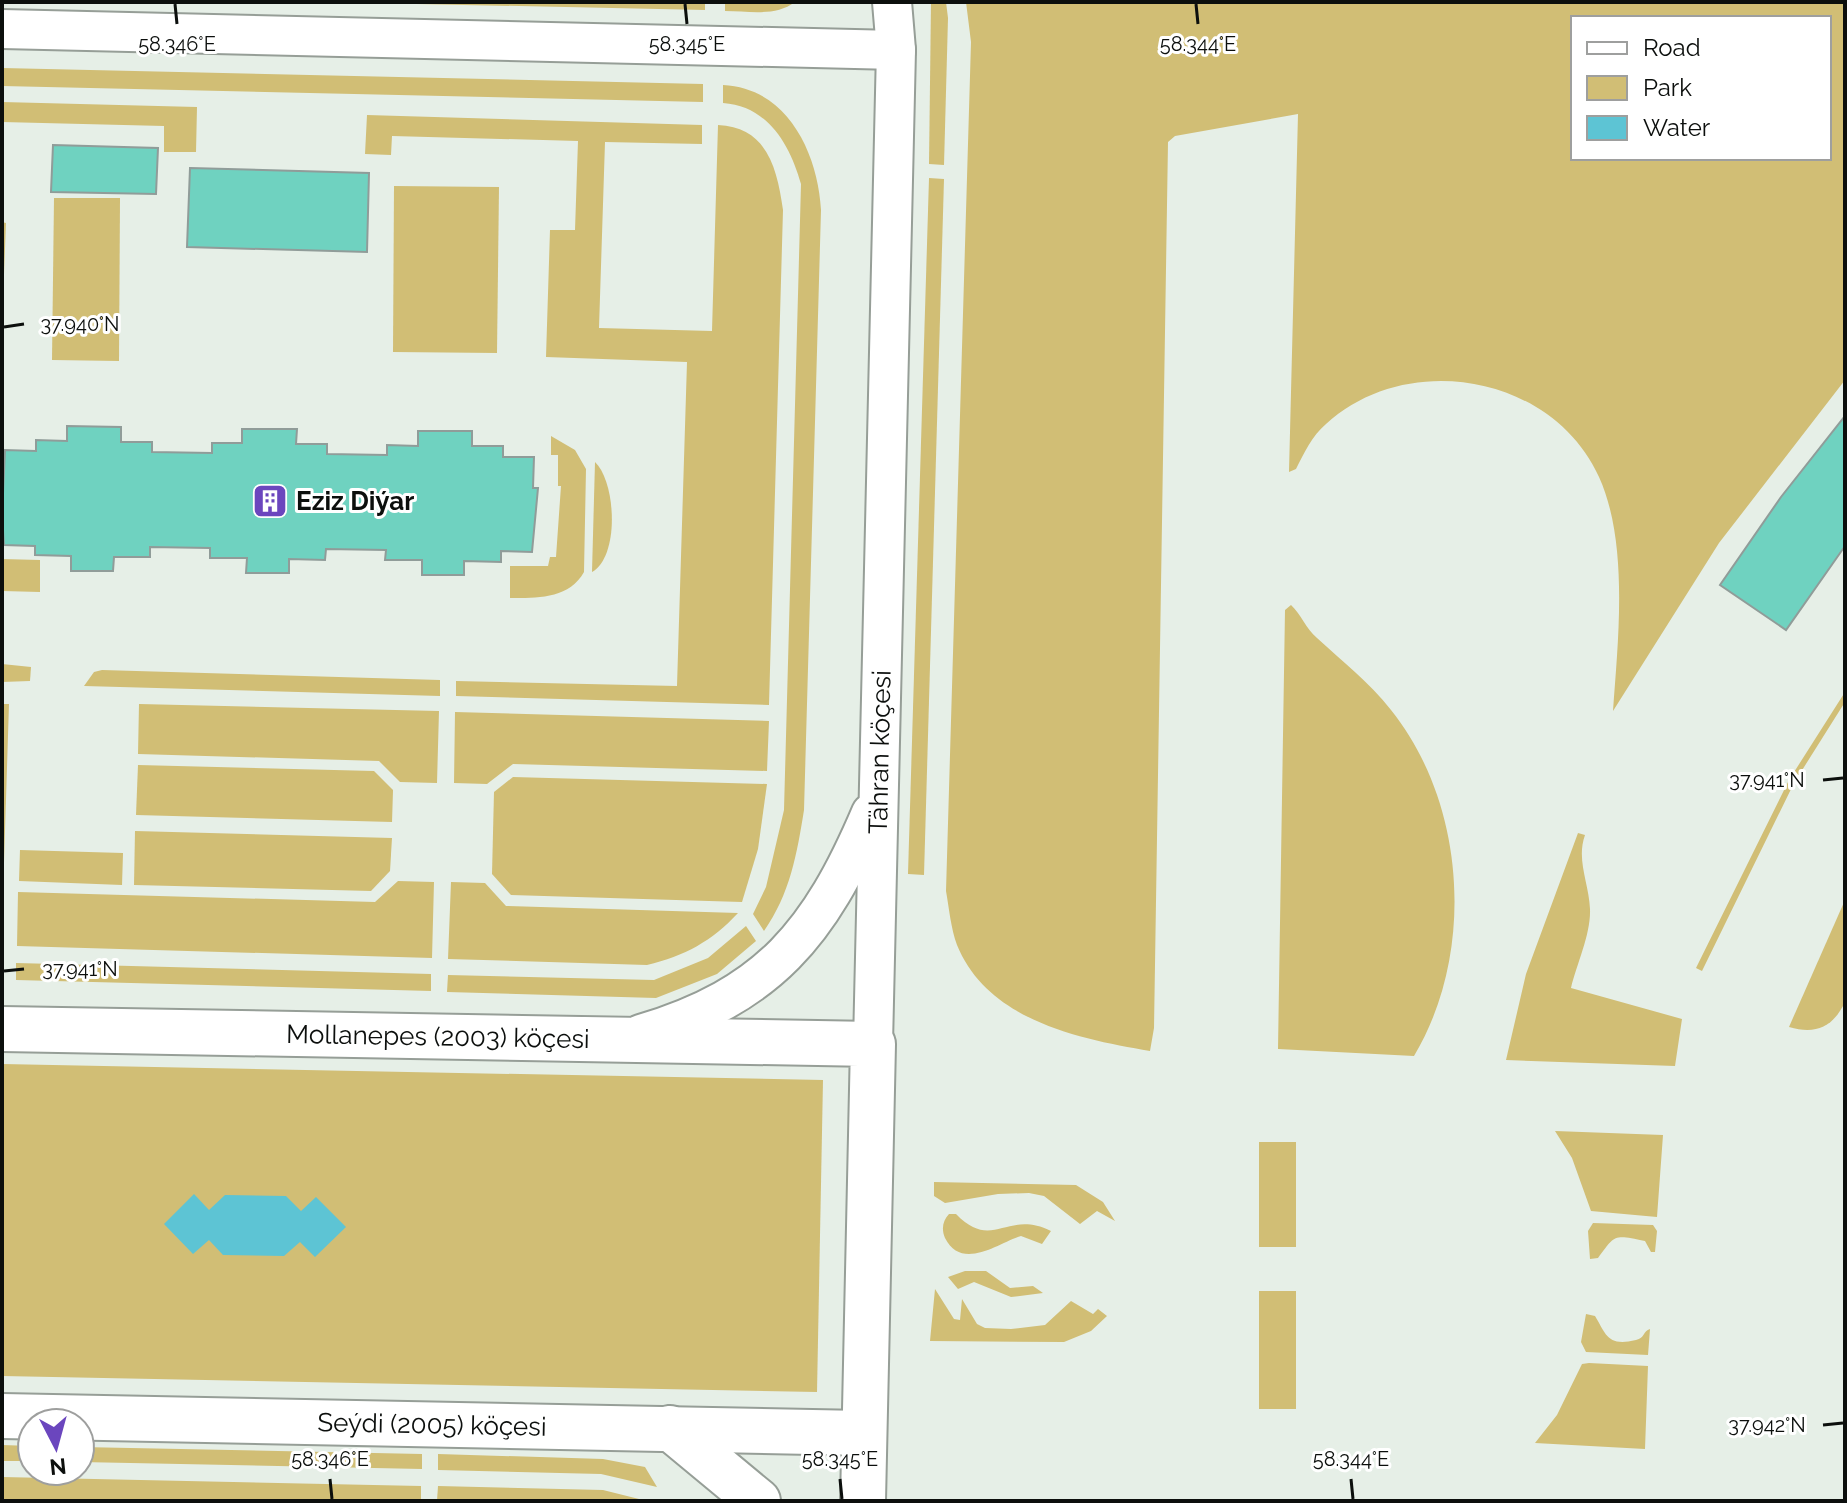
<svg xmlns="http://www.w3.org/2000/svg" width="1847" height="1503" viewBox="0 0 1847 1503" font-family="Raleway,sans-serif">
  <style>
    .green { fill: #d1be75; fill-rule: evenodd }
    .water { fill: #5dc4d4 }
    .building { fill: #6fd2c0; stroke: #909c99; stroke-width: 2 }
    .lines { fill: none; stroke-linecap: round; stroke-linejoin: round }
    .street-casing { stroke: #969e97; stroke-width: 42 }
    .secondary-casing { stroke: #969e97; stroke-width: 48 }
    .street { stroke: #fff; stroke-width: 38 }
    .secondary { stroke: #fff; stroke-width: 44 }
    .ticks { fill: none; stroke: #0c0f0d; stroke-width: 3 }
    .labels { text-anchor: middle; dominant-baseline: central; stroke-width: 6; stroke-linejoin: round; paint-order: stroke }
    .poi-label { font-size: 26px; font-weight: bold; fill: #0c0f0d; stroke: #fff; text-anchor: start }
    .street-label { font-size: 26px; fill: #0c0f0d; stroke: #fff }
    .ticks-label { font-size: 20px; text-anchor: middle; fill: #0c0f0d; stroke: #fff; stroke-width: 6; stroke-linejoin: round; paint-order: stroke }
  </style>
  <rect width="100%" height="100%" fill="#e6efe7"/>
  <g class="green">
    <path d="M 323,2 L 705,2 L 705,10 Z"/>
    <path d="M 725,2 L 795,2 C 775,17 749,11 725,11 Z"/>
    <path d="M 931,2 L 946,2 L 948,18 L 944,165 L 929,164 Z"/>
    <path d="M 966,2 L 1845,2 L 1845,380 L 1719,543 L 1613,711 C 1618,641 1629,543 1599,477 C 1552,374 1407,350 1326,424 C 1312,436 1304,453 1296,469 L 1289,472 L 1298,114 L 1175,136 L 1168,142 L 1154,1028 L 1150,1051 C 1080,1039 988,1021 957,945 C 951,929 949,908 946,891 L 971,42 ZM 1573,18 L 1829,18 L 1829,158 L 1573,158 Z"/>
    <path d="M 2,68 L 703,84 L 703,102 L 2,86 Z"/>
    <path d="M 723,85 C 788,88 818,154 821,210 L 804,810 C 797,854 790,894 764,931 L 753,914 L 766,887 L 784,810 L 801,184 C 790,145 768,106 723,103 Z"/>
    <path d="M 2,102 L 197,107 L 196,152 L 164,152 L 164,126 L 2,122 Z"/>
    <path d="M 367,115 L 702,125 L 702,144 L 605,142 L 599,328 L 712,331 L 718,125 C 767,127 777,168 783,210 L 769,705 L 456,696 L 456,681 L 677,686 L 687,362 L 546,357 L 550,230 L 575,230 L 578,141 L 392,136 L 391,155 L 365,154 Z"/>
    <path d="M 929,178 L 944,179 L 924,875 L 908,874 Z"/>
    <path d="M 394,186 L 499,187 L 497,353 L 393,352 Z"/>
    <path d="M 54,198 L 120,198 L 119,361 L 52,360 Z"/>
    <path d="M 2,222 L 6,223 L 2,325 Z"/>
    <path d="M 551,436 L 575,450 L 586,469 L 584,572 C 569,599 537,598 510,598 L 510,566 L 548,566 L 550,557 L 556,557 L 561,486 L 558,486 L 558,455 L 551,455 Z"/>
    <path d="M 595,462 C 616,482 620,556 592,572 Z"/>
    <path d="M 2,559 L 40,560 L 40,592 L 2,591 Z"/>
    <path d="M 1291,605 C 1301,614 1306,629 1317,638 C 1343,662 1369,682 1391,710 C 1467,805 1475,954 1414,1056 L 1278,1049 L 1285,610 Z"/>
    <path d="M 2,664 L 31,667 L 30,681 L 2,682 Z"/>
    <path d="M 102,670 L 440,680 L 440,696 L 84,686 L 94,672 Z"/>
    <path d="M 1845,692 L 1845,702 L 1794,783 L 1702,971 L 1696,968 L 1789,780 Z"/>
    <path d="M 2,704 L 9,704 L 2,926 Z"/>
    <path d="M 139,704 L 439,711 L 437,783 L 400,782 L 379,761 L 138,754 Z"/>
    <path d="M 455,712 L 769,721 L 767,771 L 513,764 L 487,784 L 454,783 Z"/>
    <path d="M 138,765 L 374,771 L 393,790 L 392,822 L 136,815 Z"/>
    <path d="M 513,777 L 767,784 L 758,849 L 742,902 L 511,895 L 492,874 L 494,792 Z"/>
    <path d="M 135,831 L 392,838 L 390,871 L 371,891 L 134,885 Z"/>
    <path d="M 1578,833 L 1585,835 C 1576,860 1589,883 1590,909 C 1591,934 1577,963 1571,988 L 1682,1019 L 1675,1066 L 1506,1060 L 1526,974 Z"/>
    <path d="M 20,850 L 123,853 L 122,885 L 19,881 Z"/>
    <path d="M 398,881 L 434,882 L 432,958 L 17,946 L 18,892 L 375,902 Z"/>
    <path d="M 451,882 L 485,883 L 506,906 L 738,913 C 712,941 685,956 647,965 L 448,959 Z"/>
    <path d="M 1845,900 L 1845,1002 C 1833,1027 1816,1035 1789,1027 Z"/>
    <path d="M 746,926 L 756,941 L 717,974 L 656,998 L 447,992 L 448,975 L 654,980 L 708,958 Z"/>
    <path d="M 16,963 L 431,974 L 431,991 L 16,980 Z"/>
    <path d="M 2,1064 L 823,1080 L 817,1392 L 2,1376 Z"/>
    <path d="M 1555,1131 L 1663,1135 L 1657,1217 L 1591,1211 L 1572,1158 Z"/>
    <rect x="1259" y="1142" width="37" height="105"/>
    <path d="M 934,1182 L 1076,1185 L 1103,1202 L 1115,1221 L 1097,1211 L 1080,1224 L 1044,1196 L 1029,1193 L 998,1194 L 945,1203 L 934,1196 Z"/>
    <path d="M 949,1214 L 956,1214 C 993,1252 1006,1209 1051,1231 L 1042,1244 L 1021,1236 C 1000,1242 962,1272 945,1238 C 941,1229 943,1220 949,1214 Z"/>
    <path d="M 1593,1223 L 1653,1225 L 1657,1231 L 1655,1252 L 1651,1252 L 1645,1241 C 1613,1234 1615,1235 1598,1258 L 1590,1259 L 1588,1231 Z"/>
    <path d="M 965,1271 L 986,1271 L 1010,1288 L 1033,1286 L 1043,1293 L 1011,1297 L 974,1282 L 958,1289 L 948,1277 Z"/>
    <path d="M 935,1289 L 954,1319 L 960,1320 L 962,1299 L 977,1324 L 985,1328 L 1011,1329 L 1045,1325 L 1071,1301 L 1093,1314 L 1098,1309 L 1107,1316 L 1091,1331 L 1064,1342 L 930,1341 Z"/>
    <rect x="1259" y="1291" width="37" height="118"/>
    <path d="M 1586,1314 L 1595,1316 C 1606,1334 1607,1347 1636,1340 C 1645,1338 1643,1331 1650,1329 L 1648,1355 L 1586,1352 L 1581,1342 Z"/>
    <path d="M 1589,1363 L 1648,1366 L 1645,1449 L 1535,1443 L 1557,1415 L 1582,1364 Z"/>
    <path d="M 2,1445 L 32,1446 L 32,1461 L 2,1461 Z"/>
    <path d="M 80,1447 L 422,1454 L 422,1469 L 80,1462 Z"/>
    <path d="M 438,1454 L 603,1459 L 645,1467 L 657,1487 L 601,1474 L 438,1470 Z"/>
    <path d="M 2,1477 L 421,1486 L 421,1501 L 2,1501 Z"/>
    <path d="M 438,1486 L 603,1490 L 647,1501 L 437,1501 Z"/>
  </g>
  <path class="water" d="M 194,1194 L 209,1210 L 225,1195 L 286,1196 L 301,1211 L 316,1197 L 346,1227 L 315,1257 L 300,1242 L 284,1256 L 223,1255 L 209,1240 L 193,1254 L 164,1224 Z"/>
  <g class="building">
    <path d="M 53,145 L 158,148 L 156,194 L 51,192 Z"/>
    <path d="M 190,168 L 369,173 L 367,252 L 187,247 Z"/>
    <path d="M 1845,416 L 1845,546 L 1786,630 L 1720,585 L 1781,497 Z"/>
    <path d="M 67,426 L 121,427 L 121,442 L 152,442 L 152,452 L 212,453 L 212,443 L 242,443 L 242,429 L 297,429 L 296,444 L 327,444 L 327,454 L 387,455 L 387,445 L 418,446 L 418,431 L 472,431 L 472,446 L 503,446 L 503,457 L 534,457 L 533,488 L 538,488 L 532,552 L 501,551 L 501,562 L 464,561 L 464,575 L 422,575 L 422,560 L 385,560 L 386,550 L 326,549 L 325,560 L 289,559 L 289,573 L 246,573 L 247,558 L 210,558 L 210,548 L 150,547 L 150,557 L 114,557 L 113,571 L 71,571 L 71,556 L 35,555 L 35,546 L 4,545 L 2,515 L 5,450 L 36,451 L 36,440 L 67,441 Z"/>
  </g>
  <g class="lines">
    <g class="street-casing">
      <g id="street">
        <path d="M 2,29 L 896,50"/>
        <path d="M 641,1034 C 769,996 820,933 871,813"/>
        <path id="s1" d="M 873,1044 L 896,50 L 892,2"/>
      </g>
    </g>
    <g class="secondary-casing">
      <g id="secondary">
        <path id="s2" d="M 2,1029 L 873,1044 L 863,1501"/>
        <path id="s3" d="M 2,1416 L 863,1433"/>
        <path d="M 670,1428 L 758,1501"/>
      </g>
    </g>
    <use href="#street" class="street"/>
    <use href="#secondary" class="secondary"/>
  </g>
  <path class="ticks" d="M 175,4 L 177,24M 685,4 L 687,24M 1196,4 L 1198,24M 4,327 L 24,324M 1823,780 L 1843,778M 4,971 L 24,969M 1823,1425 L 1843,1423M 330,1479 L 332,1499M 840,1479 L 842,1499M 1351,1479 L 1353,1499"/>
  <defs>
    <g id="building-square" transform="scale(1.8)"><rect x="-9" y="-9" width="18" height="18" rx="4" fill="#6b46be" stroke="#fff"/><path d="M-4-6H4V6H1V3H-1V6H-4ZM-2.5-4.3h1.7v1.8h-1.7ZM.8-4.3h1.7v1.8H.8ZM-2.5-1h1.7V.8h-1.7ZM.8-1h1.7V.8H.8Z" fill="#fff"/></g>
  </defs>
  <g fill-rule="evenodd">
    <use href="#building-square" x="270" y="501"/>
  </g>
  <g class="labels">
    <g class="poi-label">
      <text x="296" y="501">Eziz Diýar</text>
    </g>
    <g class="street-label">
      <text stroke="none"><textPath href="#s1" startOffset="292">Tähran köçesi</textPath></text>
      <text stroke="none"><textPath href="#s2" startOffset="436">Mollanepes (2003) köçesi</textPath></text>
      <text stroke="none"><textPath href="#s3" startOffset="430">Seýdi (2005) köçesi</textPath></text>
    </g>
  </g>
  <g class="ticks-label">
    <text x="177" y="51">58.346°E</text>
    <text x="687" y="51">58.345°E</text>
    <text x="1198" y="51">58.344°E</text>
    <text x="80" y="331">37.940°N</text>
    <text x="1767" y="787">37.941°N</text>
    <text x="80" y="976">37.941°N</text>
    <text x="1767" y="1432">37.942°N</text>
    <text x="330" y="1466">58.346°E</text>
    <text x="840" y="1466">58.345°E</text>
    <text x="1351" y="1466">58.344°E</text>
  </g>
  <rect width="1847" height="1503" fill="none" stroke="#0c0f0d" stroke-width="8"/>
  <rect x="1571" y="16" width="260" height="144" fill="#ffffff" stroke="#9e9f9e" stroke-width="2"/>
  <rect x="1587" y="42" width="40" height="12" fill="#ffffff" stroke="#9e9f9e" stroke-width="2"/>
  <text x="1643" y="56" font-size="24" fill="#0c0f0d">Road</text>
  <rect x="1587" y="76" width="40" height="24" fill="#d1be75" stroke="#9e9f9e" stroke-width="2"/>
  <text x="1643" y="96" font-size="24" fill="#0c0f0d">Park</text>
  <rect x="1587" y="116" width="40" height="24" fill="#5dc4d4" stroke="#9e9f9e" stroke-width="2"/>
  <text x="1643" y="136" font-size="24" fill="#0c0f0d">Water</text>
  <g transform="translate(56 1447) rotate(174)"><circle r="38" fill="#ffffff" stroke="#9e9f9e" stroke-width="2"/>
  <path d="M0-6L14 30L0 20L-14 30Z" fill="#6b46be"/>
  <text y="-12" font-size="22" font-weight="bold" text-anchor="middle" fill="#0c0f0d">N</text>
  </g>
</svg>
